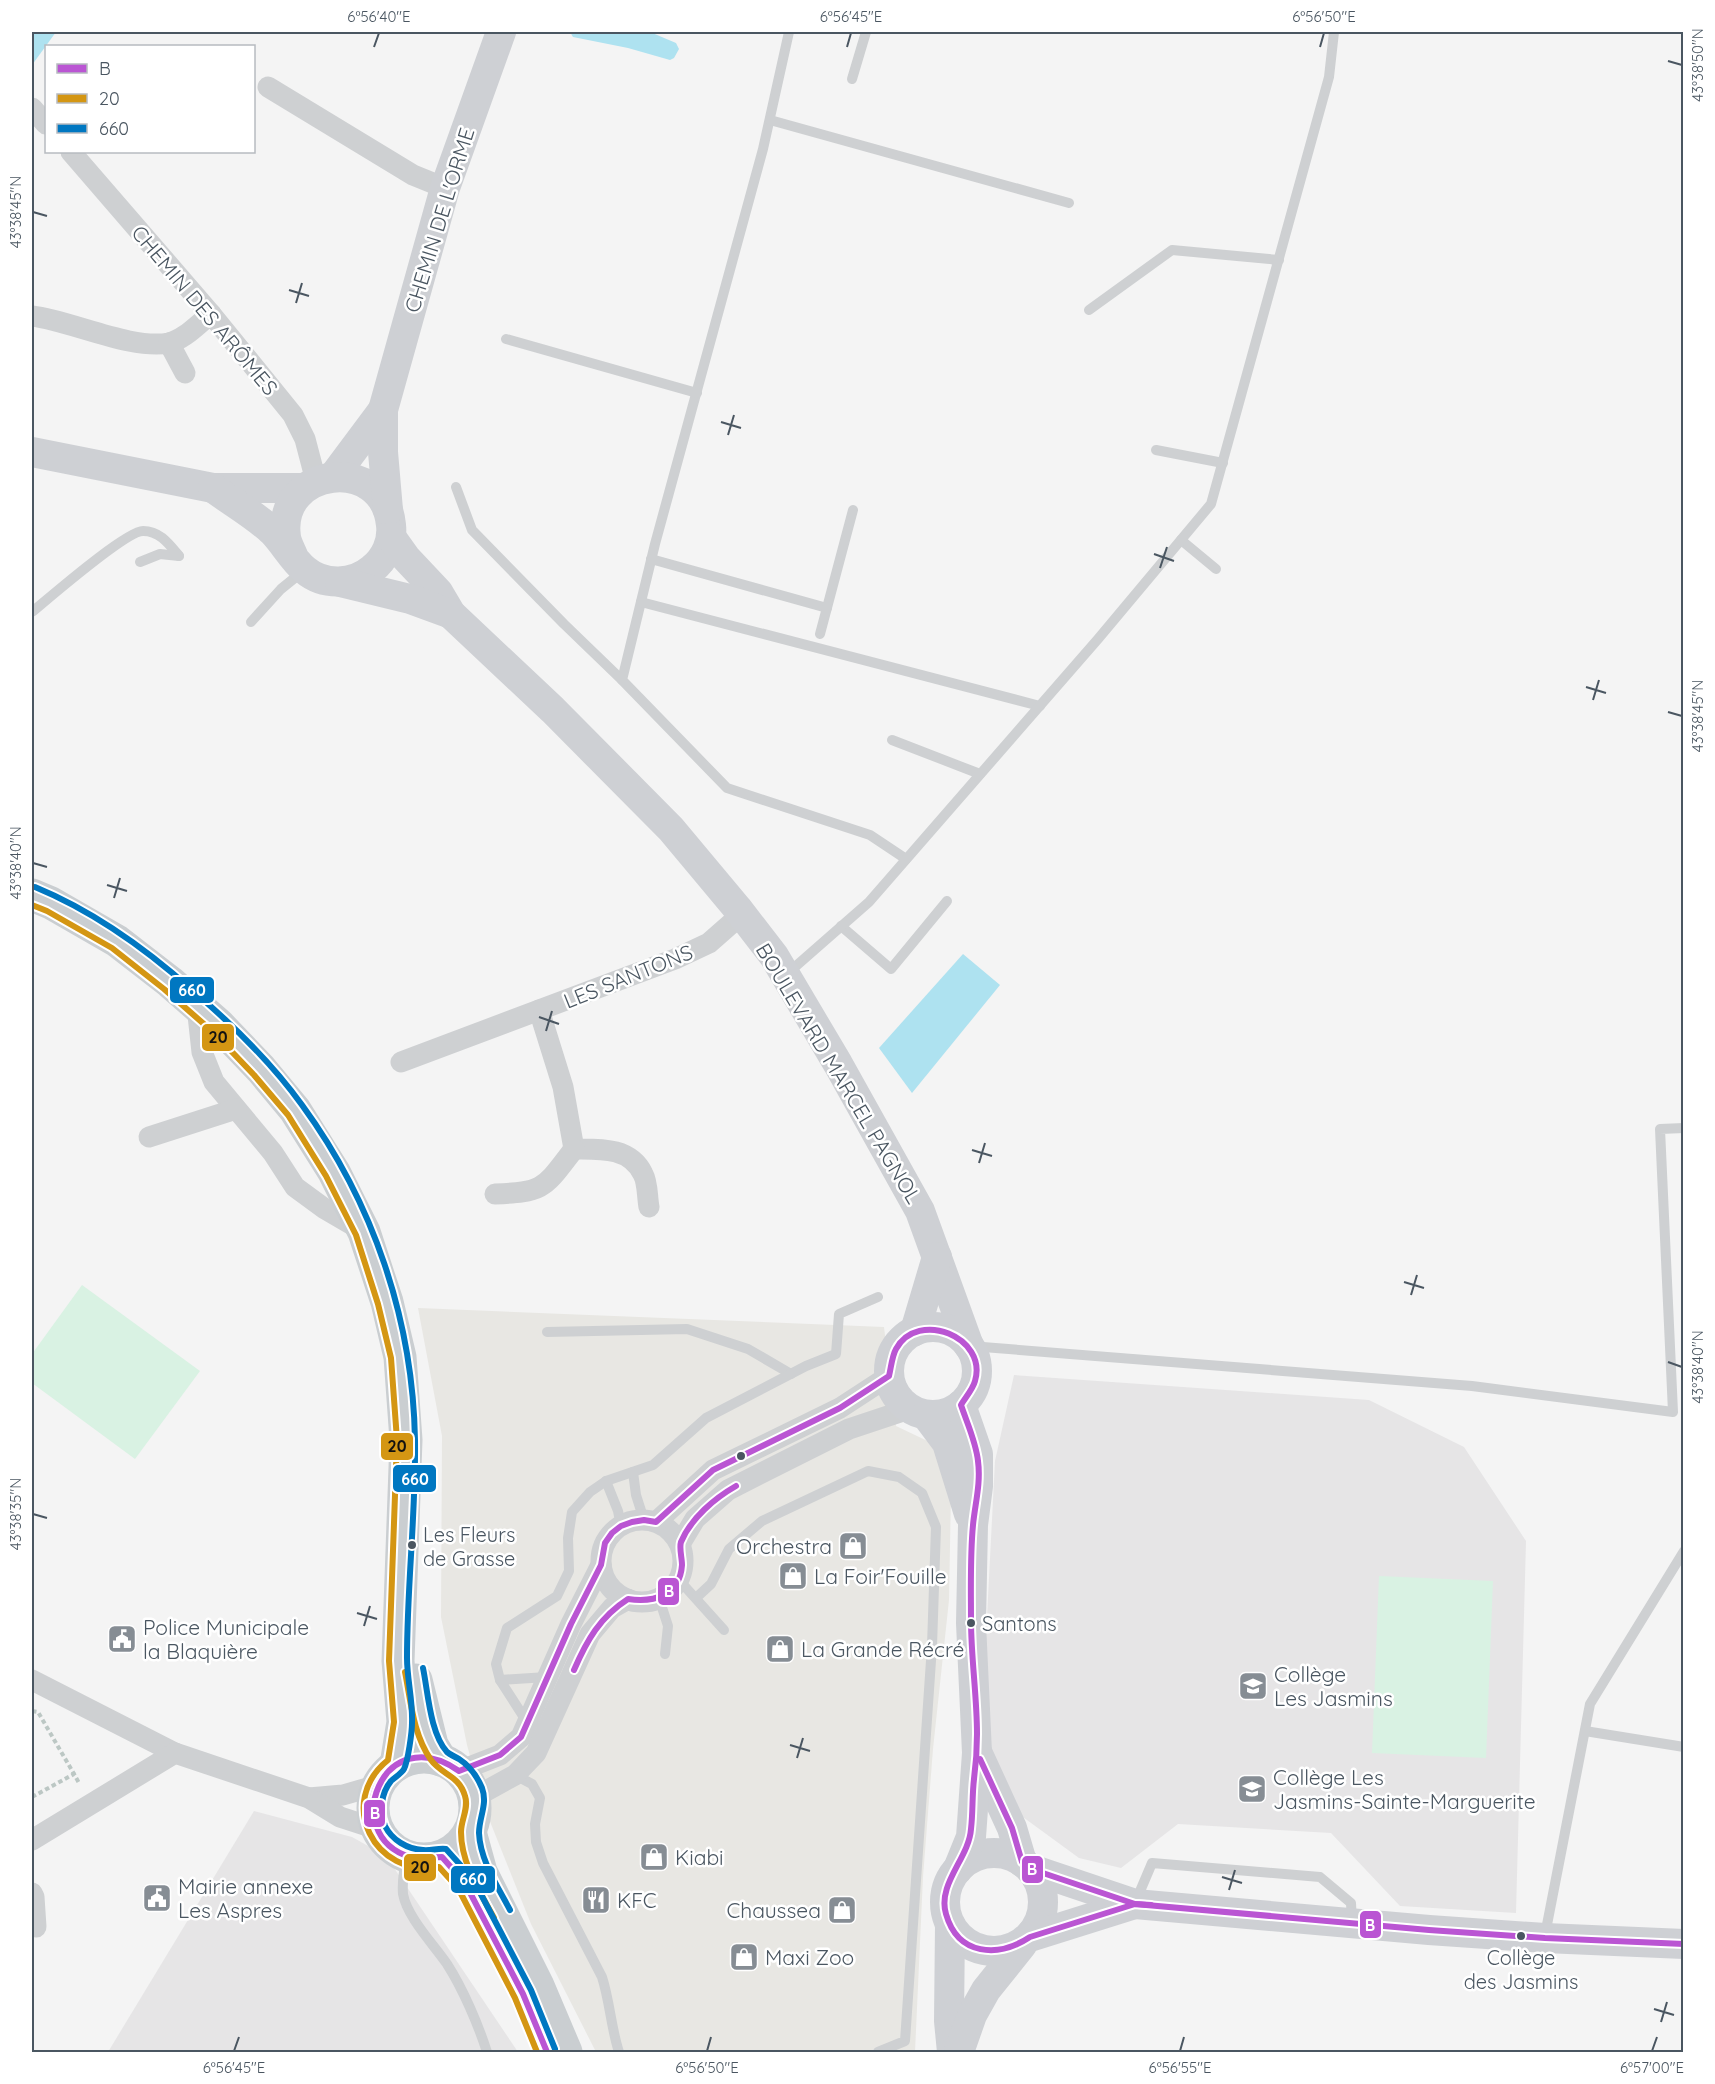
<svg xmlns="http://www.w3.org/2000/svg" width="1715" height="2084" viewBox="0 0 1715 2084" font-family="Quicksand,sans-serif">
  <style>
    .commercial { fill: #e8e7e3 }
    .education { fill: #e6e5e6 }
    .pitch { fill: #d9f2e3 }
    .water { fill: #aee2f0 }
    .lines { fill: none; stroke-linecap: round; stroke-linejoin: round }
    .path { stroke: #bcc7c4; stroke-width: 4; stroke-dasharray: 4.5 3; stroke-linecap: butt }
    .lane { stroke: #ced0d2; stroke-width: 10 }
    .street { stroke: #ced0d2; stroke-width: 21 }
    .secondary { stroke: #ced0d4; stroke-width: 30 }
    .primary { stroke: #caced1; stroke-width: 33 }
    .bus-1-casing { stroke: #fff; stroke-width: 10 }
    .bus-2-casing { stroke: #fff; stroke-width: 10 }
    .bus-3-casing { stroke: #fff; stroke-width: 10 }
    .bus-1 { stroke: #ba55d3; stroke-width: 6 }
    .bus-2 { stroke: #d49613; stroke-width: 6 }
    .bus-3 { stroke: #0077c1; stroke-width: 6 }
    .ticks { fill: none; stroke: #4a5661; stroke-width: 2 }
    .bus-dot { fill: #4a5661; stroke: #fff; stroke-width: 2 }
    .labels { text-anchor: middle; dominant-baseline: central; stroke-width: 5; stroke-linejoin: round; paint-order: stroke }
    .bus-label { font-size: 20px; fill: #4a5661; stroke: #fff; text-anchor: start }
    .street-label { font-size: 21px; fill: #4a5661; stroke: #fff }
    .poi-label { font-size: 21px; fill: #4a5661; stroke: #fff; text-anchor: start }
    .line-badge { stroke: #fff; stroke-width: 2 }
    .badge-label { font-size: 16px; text-anchor: middle; font-weight: bold; fill: #fff }
    .pale-badge-label { font-size: 16px; text-anchor: middle; font-weight: bold; fill: #111 }
    .neatline { fill: none; stroke: #4a5661; stroke-width: 2 }
    .ticks-label { font-size: 15px; text-anchor: middle; fill: #4a5661 }
  </style>
  <rect width="100%" height="100%" fill="#f4f4f4"/>
  <path class="commercial" d="M 418,1308 L 884,1327 L 896,1426 L 936,1445 L 951,1492 L 949,1600 L 933,1749 L 923,1877 L 915,2052 L 596,2052 L 531,1924 L 485,1809 L 467,1745 L 441,1617 L 442,1436 Z"/>
  <g class="education">
    <path d="M 1014,1375 L 1369,1400 L 1464,1447 L 1526,1541 L 1516,1913 L 1400,1906 L 1331,1833 L 1178,1824 L 1121,1868 L 1079,1858 L 1016,1812 L 981,1734 L 995,1461 Z"/>
    <path d="M 254,1811 L 352,1837 L 386,1856 L 518,2052 L 108,2052 Z"/>
  </g>
  <g class="pitch">
    <path d="M 82,1285 L 200,1371 L 135,1459 L 32,1383 L 32,1354 Z"/>
    <path d="M 1379,1576 L 1493,1581 L 1486,1758 L 1372,1753 Z"/>
  </g>
  <g class="water">
    <path d="M 32,32 L 56,32 L 32,65 Z"/>
    <path d="M 570,32 L 650,32 L 676,43 L 679,49 L 674,58 L 670,60 L 628,48 L 573,37 Z"/>
    <path d="M 963,954 L 1000,985 L 912,1093 L 879,1048 Z"/>
  </g>
  <g class="lines">
    <g class="path">
      <path d="M 32,1711 L 38,1712 L 74,1774"/>
      <path d="M 32,1797 L 74,1774 L 79,1783"/>
    </g>
    <g class="lane">
      <path d="M 789,32 L 763,149 L 655,544 L 622,680 L 727,788 L 870,835 L 906,859"/>
      <path d="M 852,79 L 866,32"/>
      <path d="M 770,120 L 1069,203"/>
      <path d="M 1089,310 L 1172,250 L 1279,260"/>
      <path d="M 506,339 L 697,393"/>
      <path d="M 1156,450 L 1223,463"/>
      <path d="M 456,487 L 472,530 L 564,624 L 622,680"/>
      <path d="M 1181,540 L 1216,569"/>
      <path d="M 651,559 L 827,608"/>
      <path d="M 140,562 L 160,554 L 179,556"/>
      <path d="M 641,602 L 1040,706"/>
      <path d="M 32,612 C 49,598 126,531 143,531 C 160,531 169,544 179,556"/>
      <path d="M 251,622 L 281,589 L 302,572"/>
      <path d="M 820,634 L 853,510"/>
      <path d="M 892,740 L 980,774"/>
      <path d="M 841,926 L 891,969 L 947,901"/>
      <path d="M 788,973 L 869,902 L 1098,639 L 1211,504 L 1329,77 L 1334,32"/>
      <path d="M 547,1332 L 687,1329 L 748,1349 L 791,1374"/>
      <path d="M 970,1346 L 1472,1386 L 1673,1412 L 1660,1129 L 1684,1128"/>
      <path d="M 633,1472 L 636,1495 L 644,1520"/>
      <path d="M 606,1481 L 618,1511 L 621,1526"/>
      <path d="M 679,1580 L 724,1630"/>
      <path d="M 697,1597 L 711,1584 L 729,1549 L 762,1521 L 868,1471 L 899,1477 L 922,1493 L 936,1527 L 932,1646 L 905,2041 L 878,2052"/>
      <path d="M 659,1598 L 668,1626 L 665,1654"/>
      <path d="M 500,1680 L 547,1677"/>
      <path d="M 527,1722 L 500,1680 L 496,1664 L 507,1628 L 557,1596 L 569,1571 L 568,1538 L 572,1512 L 590,1492 L 606,1481 L 653,1465 L 706,1418 L 806,1366 L 836,1354 L 839,1314 L 878,1297"/>
      <path d="M 1585,1731 L 1684,1747"/>
      <path d="M 515,1775 L 532,1784 L 540,1798 L 535,1824 L 536,1842 L 543,1863 L 602,1977 C 610,2002 611,2028 619,2052"/>
      <path d="M 407,1857 C 404,1869 402,1881 403,1894 C 407,1917 434,1945 447,1964 C 463,1989 478,2024 487,2052"/>
      <path d="M 1135,1903 L 1152,1863 L 1320,1877 L 1351,1903 L 1352,1922"/>
      <path d="M 1545,1935 L 1590,1704 L 1684,1551"/>
    </g>
    <g class="street">
      <path d="M 268,87 L 413,175 L 445,188"/>
      <path d="M 32,108 L 46,124"/>
      <path d="M 71,152 L 211,314 L 293,415 L 305,439 L 316,481"/>
      <path d="M 32,316 C 72,321 131,350 169,343 C 185,339 198,324 211,314"/>
      <path d="M 169,343 L 185,373"/>
      <path d="M 197,1006 L 202,1052 L 214,1082 L 273,1153 L 295,1187 L 325,1209 L 361,1230"/>
      <path d="M 539,1010 L 563,1087 L 574,1149 C 600,1149 630,1147 643,1174 C 648,1183 647,1197 649,1207"/>
      <path d="M 401,1062 L 675,959 L 709,943 L 742,914"/>
      <path d="M 149,1137 L 236,1109"/>
      <path d="M 495,1194 C 545,1192 544,1188 574,1149"/>
      <circle cx="642" cy="1561" r="41"/>
      <path d="M 656,1522 L 713,1470 L 840,1408 L 889,1376"/>
      <path d="M 680,1544 L 695,1519 L 728,1490 L 849,1429 L 909,1409"/>
      <path d="M 32,1680 L 175,1753"/>
      <path d="M 459,1771 L 500,1755 L 521,1737 L 571,1624 L 601,1565"/>
      <path d="M 475,1797 L 515,1775 L 536,1753 L 590,1634 L 612,1608 L 628,1599"/>
      <path d="M 309,1798 L 343,1795 L 378,1785"/>
      <path d="M 32,1840 L 175,1753 L 309,1798 L 340,1817 L 377,1829"/>
      <path d="M 32,1893 L 34,1897 L 36,1927"/>
    </g>
    <g class="secondary">
      <path d="M 32,452 L 213,488 L 304,488"/>
      <path d="M 333,477 L 383,410"/>
      <path d="M 213,488 C 232,502 255,515 272,531 C 284,543 292,559 305,570 C 324,586 353,585 372,569 C 385,559 393,542 391,525 C 384,453 276,467 286,537 C 287,544 292,552 294,558"/>
      <path d="M 388,510 L 383,452 L 383,410 L 445,188 L 501,32"/>
      <path d="M 391,537 L 406,558 L 438,592 L 451,614 L 553,710 L 671,829 L 737,908 L 774,956 L 838,1064 L 920,1211 L 969,1346"/>
      <path d="M 340,582 L 410,599 L 451,614"/>
      <circle cx="933" cy="1371" r="44"/>
      <path d="M 915,1331 L 937,1257"/>
      <path d="M 926,1415 L 947,1443 L 969,1514"/>
      <path d="M 978,1754 L 1012,1828 L 1022,1862"/>
      <circle cx="994" cy="1902" r="49"/>
      <path d="M 958,1869 L 971,1837 L 977,1753 L 971,1623 L 973,1525 L 978,1486 L 978,1454 L 961,1405"/>
      <path d="M 1031,1869 L 1135,1904 L 1429,1930 L 1545,1938 L 1684,1944"/>
      <path d="M 950,1925 L 949,2021 L 952,2052"/>
      <path d="M 1030,1937 L 1135,1904"/>
      <path d="M 959,2052 L 972,2015 L 986,1990 L 1022,1945"/>
    </g>
    <g class="primary">
      <path d="M 32,895 L 51,903 L 117,941 L 170,982 L 219,1025 L 261,1069 L 295,1110 L 334,1172 L 364,1232 L 387,1302 L 400,1357 L 406,1440 L 398,1661 L 403,1722 L 396,1765"/>
      <path d="M 416,1680 L 432,1745 L 441,1760"/>
      <circle cx="424" cy="1808" r="51"/>
      <path d="M 470,1832 L 481,1872 L 538,1986 L 566,2052"/>
    </g>
    <g class="bus-1-casing">
      <g id="bus-1">
        <path d="M 574,1670 C 587,1640 600,1617 628,1599 C 654,1603 680,1595 682,1565 C 682,1558 679,1548 681,1542 C 691,1518 715,1498 736,1486"/>
        <path d="M 980,1759 L 1012,1828 L 1022,1862 L 1031,1869 L 1135,1904 L 1151,1905"/>
        <path d="M 547,2052 L 523,1994 L 465,1883 L 442,1857 C 432,1857 419,1859 410,1857 C 338,1835 383,1718 459,1771 L 500,1755 L 521,1737 L 571,1624 L 601,1565 L 605,1543 L 612,1533 L 621,1526 L 632,1522 L 644,1520 L 656,1522 L 713,1470 L 840,1408 L 889,1376 C 891,1368 892,1356 896,1349 C 918,1309 988,1337 975,1381 C 973,1389 965,1398 961,1405 C 967,1423 976,1442 978,1461 C 981,1483 975,1504 973,1525 C 970,1556 971,1589 971,1620 C 971,1658 977,1696 977,1734 C 977,1749 976,1764 974,1779 C 972,1796 973,1812 971,1829 C 969,1858 937,1884 946,1914 C 958,1956 998,1958 1030,1937 L 1135,1904 L 1429,1930 L 1545,1938 L 1684,1944"/>
      </g>
    </g>
    <g class="bus-2-casing">
      <g id="bus-2">
        <path d="M 32,905 L 47,911 L 112,948 L 164,989 L 213,1032 L 254,1075 L 288,1115 L 326,1176 L 356,1235 L 378,1304 L 391,1358 L 397,1440 L 389,1661 L 394,1722 L 388,1760 C 336,1802 374,1878 439,1867 L 458,1888 L 515,1998 L 537,2052"/>
        <path d="M 405,1672 C 411,1702 413,1734 431,1760 C 442,1775 459,1775 465,1796 C 469,1808 461,1820 461,1832 C 461,1863 480,1892 494,1918"/>
      </g>
    </g>
    <g class="bus-3-casing">
      <g id="bus-3">
        <path d="M 35,887 C 93,911 145,948 192,990 C 232,1024 271,1062 302,1105 C 373,1202 413,1320 415,1440 C 416,1513 407,1585 407,1658 C 407,1679 413,1701 412,1723 C 412,1732 408,1761 404,1769 C 401,1774 395,1777 391,1781 C 381,1793 379,1812 385,1826 C 392,1840 407,1849 423,1850 C 430,1851 438,1848 446,1849 L 473,1879 L 531,1990 L 555,2049"/>
        <path d="M 423,1668 C 428,1692 430,1733 447,1752 C 451,1755 455,1757 459,1759 C 470,1766 477,1776 482,1788 C 488,1804 479,1817 479,1833 C 480,1860 498,1887 510,1910"/>
      </g>
    </g>
    <use href="#bus-1" class="bus-1"/>
    <use href="#bus-2" class="bus-2"/>
    <use href="#bus-3" class="bus-3"/>
  </g>
  <path class="ticks" d="M 374,47 L 379,33M 847,47 L 851,33M 1320,47 L 1324,33M 1668,61 L 1682,65M 33,212 L 47,216M 289,290 L 309,296M 296,303 L 302,283M 721,422 L 741,428M 728,435 L 734,415M 1154,554 L 1174,561M 1160,568 L 1167,547M 1586,687 L 1606,693M 1593,700 L 1599,680M 1668,712 L 1682,716M 33,863 L 47,867M 107,885 L 127,891M 114,898 L 120,878M 539,1017 L 559,1024M 546,1031 L 552,1011M 972,1150 L 992,1156M 979,1163 L 985,1143M 1404,1282 L 1424,1288M 1411,1295 L 1417,1275M 1668,1362 L 1682,1367M 33,1514 L 47,1518M 357,1613 L 377,1619M 364,1626 L 370,1606M 790,1745 L 810,1751M 797,1758 L 803,1738M 1222,1877 L 1242,1883M 1229,1890 L 1235,1870M 1654,2009 L 1674,2015M 1661,2022 L 1667,2002M 234,2051 L 239,2037M 707,2051 L 711,2037M 1180,2051 L 1184,2037M 1652,2051 L 1657,2037"/>
  <defs>
    <g id="shop-square" transform="scale(1.5)"><rect x="-9" y="-9" width="18" height="18" rx="4" fill="#868d94" stroke="#fff"/><path d="M-5-2.5h2.3a2.7 3.5 0 0 1 5.4 0H5L5.5 6h-11ZM-1.5-2.5h3a1.5 2.3 0 0 0-3 0Z" fill="#fff"/></g>
    <g id="civic-square" transform="scale(1.5)"><rect x="-9" y="-9" width="18" height="18" rx="4" fill="#868d94" stroke="#fff"/><path d="M-.6-6.5H3V-4.5H.6V-3L4-1V1h2V6H-6V1h2V-1L-.6-3ZM-1.2 2.5V6h2.4V2.5Z" fill="#fff"/></g>
    <g id="school-square" transform="scale(1.5)"><rect x="-9" y="-9" width="18" height="18" rx="4" fill="#868d94" stroke="#fff"/><path d="M0-5L7-2L0 1L-7-2ZM-4 1L0 2.5L4 1V4Q0 6-4 4Z" fill="#fff"/></g>
    <g id="restaurant-square" transform="scale(1.5)"><rect x="-9" y="-9" width="18" height="18" rx="4" fill="#868d94" stroke="#fff"/><path d="M-5-6h1v4h1v-4h1v4h1v-4h1v5L-1.5 .5V6h-2V.5L-5-1ZM5-6V6H3V1.5H1.5Q1.5-4 5-6Z" fill="#fff"/></g>
  </defs>
  <g fill-rule="evenodd">
    <use href="#shop-square" x="853" y="1546"/>
    <use href="#shop-square" x="793" y="1576"/>
    <use href="#civic-square" x="122" y="1639"/>
    <use href="#shop-square" x="780" y="1649"/>
    <use href="#school-square" x="1253" y="1686"/>
    <use href="#school-square" x="1252" y="1789"/>
    <use href="#shop-square" x="654" y="1857"/>
    <use href="#civic-square" x="157" y="1898"/>
    <use href="#restaurant-square" x="596" y="1900"/>
    <use href="#shop-square" x="842" y="1910"/>
    <use href="#shop-square" x="744" y="1957"/>
  </g>
  <g class="bus-dot">
    <circle cx="741" cy="1456" r="5"/>
    <circle cx="412" cy="1545" r="5"/>
    <circle cx="971" cy="1623" r="5"/>
    <circle cx="1521" cy="1936" r="5"/>
  </g>
  <g class="labels">
    <g class="bus-label">
      <text x="423" y="1534">Les Fleurs<tspan x="423" dy="24">de Grasse</tspan></text>
      <text x="982" y="1623">Santons</text>
      <text x="1521" y="1957" text-anchor="middle">Collège<tspan x="1521" dy="24">des Jasmins</tspan></text>
    </g>
    <g class="street-label">
      <text transform="translate(439 220) rotate(-73)">CHEMIN DE L'ORME</text>
      <text transform="translate(205 310) rotate(50)">CHEMIN DES ARÔMES</text>
      <text transform="translate(628 976) rotate(-22)">LES SANTONS</text>
      <text transform="translate(839 1073) rotate(59)">BOULEVARD MARCEL PAGNOL</text>
    </g>
    <g class="poi-label">
      <text x="832" y="1546" text-anchor="end">Orchestra</text>
      <text x="814" y="1576">La Foir'Fouille</text>
      <text x="143" y="1627">Police Municipale<tspan x="143" dy="24">la Blaquière</tspan></text>
      <text x="801" y="1649">La Grande Récré</text>
      <text x="1274" y="1674">Collège<tspan x="1274" dy="24">Les Jasmins</tspan></text>
      <text x="1273" y="1777">Collège Les<tspan x="1273" dy="24">Jasmins-Sainte-Marguerite</tspan></text>
      <text x="675" y="1857">Kiabi</text>
      <text x="178" y="1886">Mairie annexe<tspan x="178" dy="24">Les Aspres</tspan></text>
      <text x="617" y="1900">KFC</text>
      <text x="821" y="1910" text-anchor="end">Chaussea</text>
      <text x="765" y="1957">Maxi Zoo</text>
    </g>
  </g>
  <g class="line-badge">
    <rect x="169" y="976" width="46" height="28" rx="6" fill="#0077c1"/>
    <rect x="201" y="1023" width="34" height="29" rx="6" fill="#d49613"/>
    <rect x="380" y="1432" width="34" height="29" rx="6" fill="#d49613"/>
    <rect x="392" y="1464" width="45" height="29" rx="6" fill="#0077c1"/>
    <rect x="657" y="1577" width="23" height="29" rx="6" fill="#ba55d3"/>
    <rect x="363" y="1799" width="23" height="29" rx="6" fill="#ba55d3"/>
    <rect x="403" y="1853" width="34" height="29" rx="6" fill="#d49613"/>
    <rect x="1021" y="1855" width="23" height="29" rx="6" fill="#ba55d3"/>
    <rect x="450" y="1865" width="46" height="29" rx="6" fill="#0077c1"/>
    <rect x="1359" y="1910" width="23" height="29" rx="6" fill="#ba55d3"/>
  </g>
  <g class="badge-label">
    <text x="192" y="996">660</text>
    <text x="415" y="1485">660</text>
    <text x="669" y="1597">B</text>
    <text x="375" y="1819">B</text>
    <text x="1032" y="1875">B</text>
    <text x="473" y="1885">660</text>
    <text x="1370" y="1931">B</text>
  </g>
  <g class="pale-badge-label">
    <text x="218" y="1043">20</text>
    <text x="397" y="1452">20</text>
    <text x="420" y="1873">20</text>
  </g>
  <rect width="1715" height="2084" fill="none" stroke="#ffffff" stroke-width="66"/>
  <rect x="45" y="45" width="210" height="108" fill="#ffffff" stroke="#b7bbc0" stroke-width="1.5"/>
  <rect x="57" y="64" width="30" height="9" fill="#ba55d3" stroke="#b7bbc0" stroke-width="1.5"/>
  <text x="99" y="75" font-size="18" fill="#4a5661">B</text>
  <rect x="57" y="94" width="30" height="9" fill="#d49613" stroke="#b7bbc0" stroke-width="1.5"/>
  <text x="99" y="105" font-size="18" fill="#4a5661">20</text>
  <rect x="57" y="124" width="30" height="9" fill="#0077c1" stroke="#b7bbc0" stroke-width="1.5"/>
  <text x="99" y="135" font-size="18" fill="#4a5661">660</text>
  <rect x="33" y="33" width="1649" height="2018" class="neatline"/>
  <g class="ticks-label">
    <text x="379" y="22">6°56'40"E</text>
    <text x="851" y="22">6°56'45"E</text>
    <text x="1324" y="22">6°56'50"E</text>
    <text transform="translate(1698 65) rotate(-90)" y="5">43°38'50"N</text>
    <text transform="translate(16 212) rotate(-90)" y="5">43°38'45"N</text>
    <text transform="translate(1698 716) rotate(-90)" y="5">43°38'45"N</text>
    <text transform="translate(16 863) rotate(-90)" y="5">43°38'40"N</text>
    <text transform="translate(1698 1367) rotate(-90)" y="5">43°38'40"N</text>
    <text transform="translate(16 1514) rotate(-90)" y="5">43°38'35"N</text>
    <text x="234" y="2073">6°56'45"E</text>
    <text x="707" y="2073">6°56'50"E</text>
    <text x="1180" y="2073">6°56'55"E</text>
    <text x="1652" y="2073">6°57'00"E</text>
  </g>
</svg>
